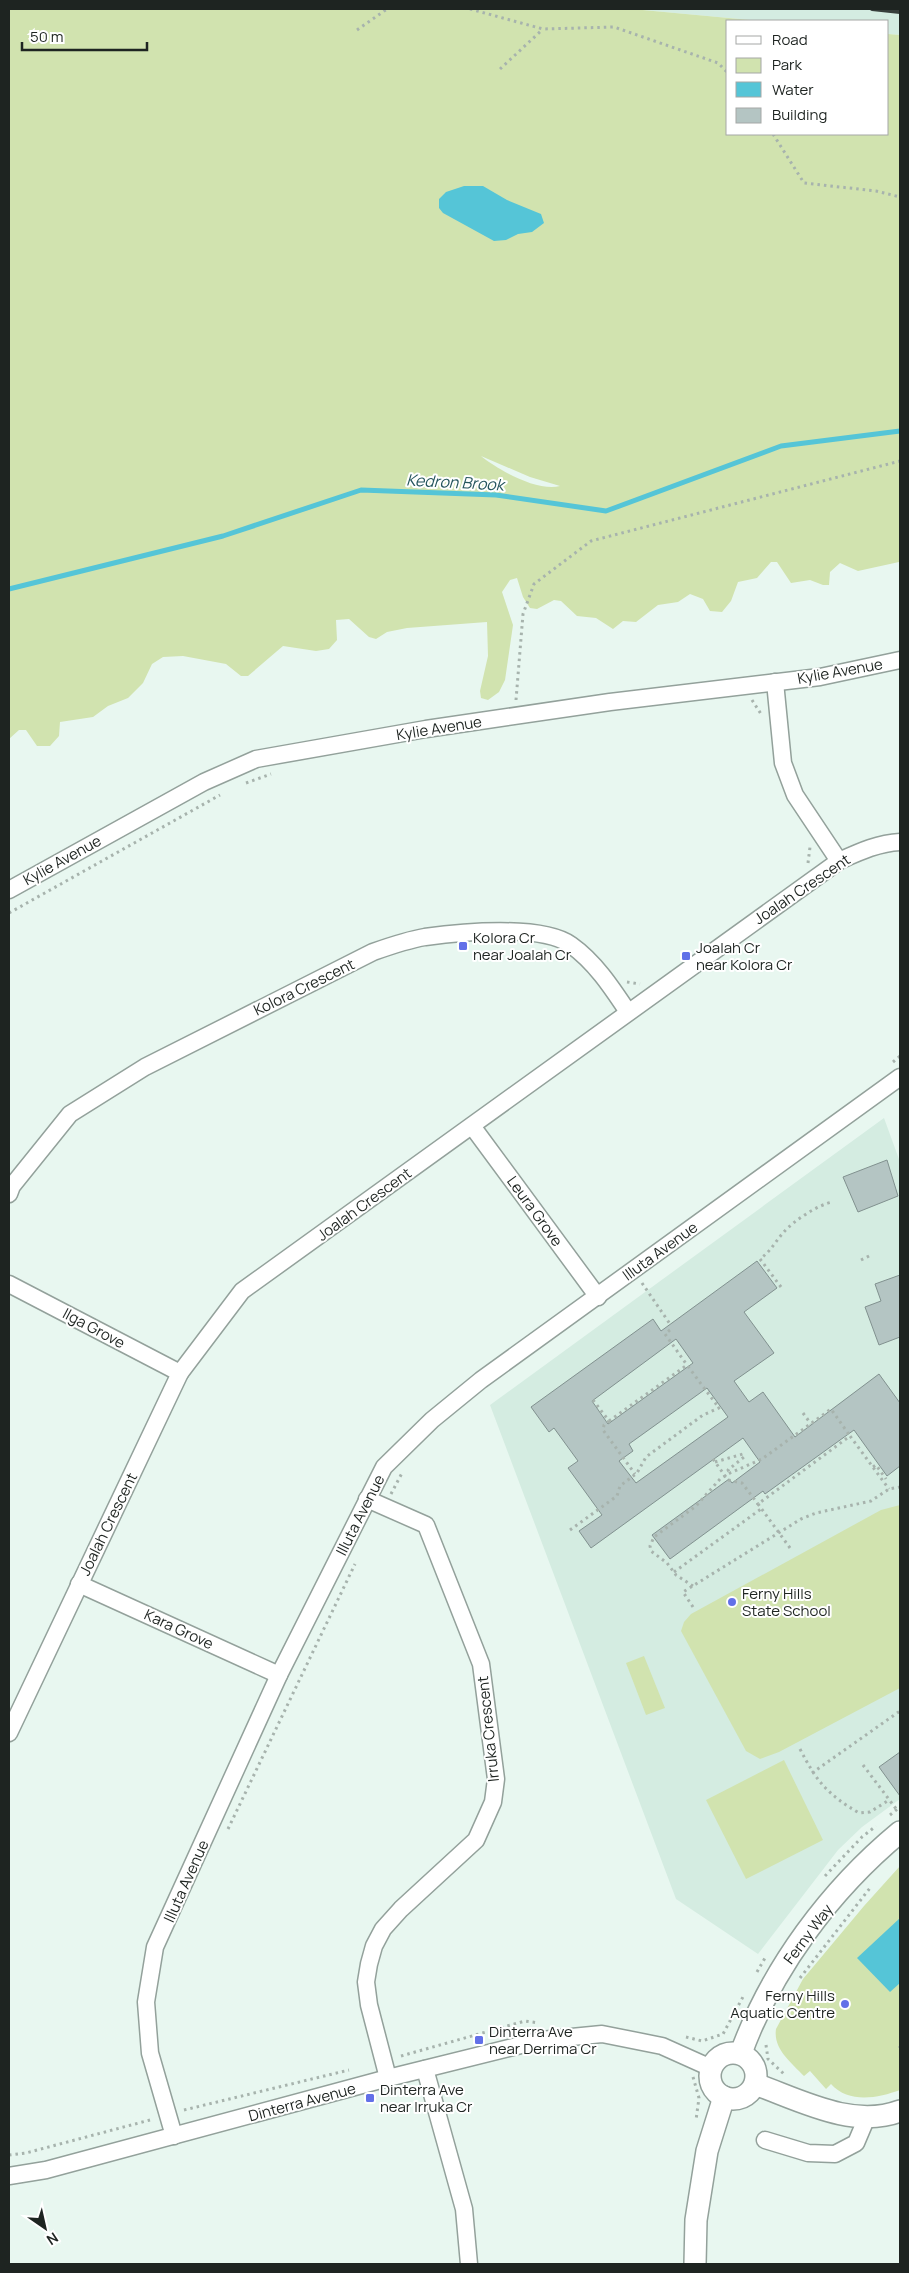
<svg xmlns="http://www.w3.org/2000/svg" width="909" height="2273" viewBox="0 0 909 2273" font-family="Manrope,sans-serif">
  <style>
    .built { fill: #d4ece1 }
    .green { fill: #d1e3af; fill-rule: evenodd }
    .water { fill: #55c5d7 }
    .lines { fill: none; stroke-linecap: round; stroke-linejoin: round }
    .stream { stroke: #55c5d7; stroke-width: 5 }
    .building { fill: #b4c5c3; stroke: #81918f; fill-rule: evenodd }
    .minor-casing { stroke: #93a19b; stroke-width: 19 }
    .tertiary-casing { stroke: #93a19b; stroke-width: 24 }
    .path { stroke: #a7b3ad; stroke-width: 3; stroke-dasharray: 2.5 4; stroke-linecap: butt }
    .minor { stroke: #fff; stroke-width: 16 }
    .tertiary { stroke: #fff; stroke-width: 21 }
    .rail { stroke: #373e3b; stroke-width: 4 }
    .poi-dot { fill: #6270e8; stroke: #fff; stroke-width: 2 }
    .labels { text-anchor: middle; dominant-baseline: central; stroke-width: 4; stroke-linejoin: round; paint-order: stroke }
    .street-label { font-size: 15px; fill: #1e2421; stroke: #fff }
    .poi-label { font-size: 15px; fill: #1e2421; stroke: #fff; text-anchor: start }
    .water-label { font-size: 16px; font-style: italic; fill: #25555d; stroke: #fff }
  </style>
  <rect width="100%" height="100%" fill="#e8f7f0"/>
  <g class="built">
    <path d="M 632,9 L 900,9 L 900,35 L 888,34 L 888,21 L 761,21 Z"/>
    <path d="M 884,1118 L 900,1162 L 900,1799 L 862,1827 L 838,1850 L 758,1954 L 676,1899 L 490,1405 Z"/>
  </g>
  <g class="green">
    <path d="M 9,9 L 632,9 L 761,21 L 728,21 L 728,134 L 888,134 L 888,34 L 900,35 L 900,565 L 899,562 L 858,571 L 840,563 L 830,572 L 829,585 L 823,585 L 810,580 L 791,583 L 777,562 L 771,562 L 757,578 L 738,582 L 731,601 L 722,612 L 710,611 L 703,599 L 690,594 L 678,602 L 658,605 L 636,622 L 623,621 L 613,629 L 596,618 L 577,616 L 561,601 L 554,600 L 537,609 L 530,608 L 523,597 L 517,578 L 510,580 L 502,592 L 513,625 L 505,680 L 499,692 L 488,700 L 481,698 L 480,691 L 488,656 L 487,622 L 407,628 L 387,632 L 376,639 L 369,637 L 349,619 L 336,620 L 337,640 L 329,649 L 316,651 L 283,646 L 248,676 L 241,676 L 226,664 L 183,656 L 163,657 L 152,664 L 143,683 L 128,698 L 108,706 L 93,717 L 60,722 L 59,736 L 50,746 L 37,746 L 26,730 L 19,730 L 9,739 ZM 481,456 L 530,477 L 560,486 C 538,492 498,470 481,456 Z"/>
    <path d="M 900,1505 L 900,1688 L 779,1752 L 760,1759 L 746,1751 L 681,1631 L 684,1622 L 691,1614 L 881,1510 Z"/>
    <path d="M 644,1656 L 665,1708 L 646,1715 L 626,1663 Z"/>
    <path d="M 784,1760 L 823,1840 L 746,1879 L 706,1800 Z"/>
    <path d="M 900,1866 L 900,2090 C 878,2098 849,2104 831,2084 L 826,2089 L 810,2071 L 804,2076 C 791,2062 773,2049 776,2029 L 803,1979 L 864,1906 Z"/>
  </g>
  <g class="water">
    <path d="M 464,186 L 483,186 L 507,200 L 541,214 L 544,223 L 532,232 L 518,234 L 506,240 L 494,241 L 443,213 L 439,208 L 439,199 L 446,192 Z"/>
    <path d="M 900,1918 L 900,1983 L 890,1992 L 857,1958 Z"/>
  </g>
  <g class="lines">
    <path class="stream" d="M 9,589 L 223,536 L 361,490 L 496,495 L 606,511 L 781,446 L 900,431"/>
  </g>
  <g class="building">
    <path d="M 887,1160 L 898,1196 L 858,1212 L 843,1177 Z"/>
    <path d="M 757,1261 L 777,1288 L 744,1312 L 774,1353 L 734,1381 L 749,1402 L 763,1392 L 795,1437 L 879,1374 L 900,1403 L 900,1466 L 887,1476 L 854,1430 L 765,1494 L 763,1491 L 670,1559 L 652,1535 L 729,1479 L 732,1483 L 760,1462 L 743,1438 L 591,1548 L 579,1531 L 602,1515 L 568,1468 L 578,1461 L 554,1428 L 549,1432 L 531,1407 L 653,1319 L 661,1331 ZM 676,1339 L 693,1363 L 608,1424 L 592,1401 ZM 707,1388 L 728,1417 L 636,1483 L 619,1461 L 633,1451 L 629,1444 Z"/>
    <path d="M 900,1275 L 900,1337 L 879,1345 L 865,1307 L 881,1301 L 875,1284 Z"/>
    <path d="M 900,1752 L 900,1796 L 879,1767 Z"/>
  </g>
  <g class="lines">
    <g class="minor-casing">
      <g id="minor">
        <path d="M 775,682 L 783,763 L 795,795 L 839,861"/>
        <path d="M 9,890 L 204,782 L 256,759 L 426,729 L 610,702 L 820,677 L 900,660"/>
        <path d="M 472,1126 L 598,1297"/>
        <path d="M 9,1194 L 12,1186 L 70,1114 L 145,1067 L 373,952 C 390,946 407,940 425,937 C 460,932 542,924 571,945 C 595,962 612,988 628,1012"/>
        <path d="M 9,1284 L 180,1373"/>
        <path d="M 367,1499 L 426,1525 L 481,1664 L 496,1779 L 493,1802 L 476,1840 L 401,1909 L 383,1929 L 374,1946 L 369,1964 L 366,1982 L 369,2005 L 388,2078"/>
        <path d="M 79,1584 L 279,1675"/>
        <path d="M 9,1733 L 180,1373 L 242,1291 L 839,861 C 859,852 878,843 900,842"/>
        <path d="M 425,2069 L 464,2209 L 469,2264"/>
        <path d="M 174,2136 L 150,2053 L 146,2002 L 155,1947 L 279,1675 L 384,1467 L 432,1420 L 481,1380 L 900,1077"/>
        <path d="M 765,2140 L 808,2153 L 835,2154 L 856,2143 L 867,2117"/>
        <path d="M 9,2176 L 46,2170 L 388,2078 L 541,2040 L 602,2034 L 662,2046 L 711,2068"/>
      </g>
    </g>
    <g class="tertiary-casing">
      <g id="tertiary">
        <circle cx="733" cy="2076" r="23"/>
        <path d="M 741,2053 C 772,1968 830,1890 900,1832"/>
        <path d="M 755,2084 C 800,2100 852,2129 900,2111"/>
        <path d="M 695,2264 L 696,2220 L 707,2151 L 724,2097"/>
      </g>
    </g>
    <g class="path">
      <path d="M 470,9 L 543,29 L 614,27 L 718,63 L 728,73"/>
      <path d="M 357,30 L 387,9"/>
      <path d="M 500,69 L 542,30"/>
      <path d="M 773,134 L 804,183 L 876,191 L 900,197"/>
      <path d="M 516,700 L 523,614 L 534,584 L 591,541 L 900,461"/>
      <path d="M 752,700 L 761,714"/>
      <path d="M 246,783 L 271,774"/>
      <path d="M 808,863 L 810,847"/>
      <path d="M 9,913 L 220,795"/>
      <path d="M 627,982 L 640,984"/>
      <path d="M 893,1062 L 900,1056"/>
      <path d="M 861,1260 L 871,1255"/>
      <path d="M 642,1283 L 670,1324"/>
      <path d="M 781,1287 L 760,1259 C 771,1251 775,1242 783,1233 C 793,1221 819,1204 833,1202"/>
      <path d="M 670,1330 L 665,1334 L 687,1365"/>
      <path d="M 593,1400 L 609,1421 L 604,1425 L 603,1430 L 635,1474"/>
      <path d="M 803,1413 L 811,1424"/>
      <path d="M 609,1421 L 687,1365 L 719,1408"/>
      <path d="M 713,1459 L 728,1480 L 742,1483 L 758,1504"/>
      <path d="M 715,1462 L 743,1454 L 744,1457 L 728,1470 L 730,1473"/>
      <path d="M 873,1467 L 876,1465 L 886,1479"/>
      <path d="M 391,1494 L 402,1473"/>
      <path d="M 570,1530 L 617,1496 L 620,1486 L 637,1473 L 646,1457 L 703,1415 L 721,1407"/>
      <path d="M 790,1548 L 758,1504 L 850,1436 L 889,1489"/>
      <path d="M 674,1572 L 761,1509"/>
      <path d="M 693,1586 L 676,1575 L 667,1563 L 651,1551 L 650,1546 L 654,1537 L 696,1506 L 720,1479 L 730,1473 L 762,1459 L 831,1409 L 850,1436"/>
      <path d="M 693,1607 L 683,1592 L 801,1519 L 816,1513 L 871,1501 L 889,1489 L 900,1487"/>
      <path d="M 800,1749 C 817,1782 827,1794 859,1813 L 870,1812 L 889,1800"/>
      <path d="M 863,1765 L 897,1810"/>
      <path d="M 812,1773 L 900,1711"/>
      <path d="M 890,1815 L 900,1807"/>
      <path d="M 228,1829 L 355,1564"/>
      <path d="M 825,1876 L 862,1837 L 876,1826"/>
      <path d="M 757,1972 L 765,1958"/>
      <path d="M 800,1978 L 870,1888"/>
      <path d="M 686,2037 L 702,2041 L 723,2034 L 744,1995"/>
      <path d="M 766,2045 L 768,2059 L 784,2074"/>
      <path d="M 899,2048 L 900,2047"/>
      <path d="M 401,2056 L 525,2021 L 539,2023"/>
      <path d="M 693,2077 L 699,2098 L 696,2120"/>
      <path d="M 184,2110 L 349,2070"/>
      <path d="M 9,2155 L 26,2153 L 150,2120"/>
    </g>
    <use href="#minor" class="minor"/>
    <use href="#tertiary" class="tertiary"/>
    <path class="rail" d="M 872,9 L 900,12"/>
  </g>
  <g class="poi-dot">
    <rect x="458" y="941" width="10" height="10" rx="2.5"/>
    <rect x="681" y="951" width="10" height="10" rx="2.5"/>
    <circle cx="732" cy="1602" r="5"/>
    <circle cx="845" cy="2004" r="5"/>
    <rect x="474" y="2035" width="10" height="10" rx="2.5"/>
    <rect x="365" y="2093" width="10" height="10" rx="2.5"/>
  </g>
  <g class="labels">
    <g class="street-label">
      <text transform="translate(840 671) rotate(-10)">Kylie Avenue</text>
      <text transform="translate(439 728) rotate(-9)">Kylie Avenue</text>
      <text transform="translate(62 860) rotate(-29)">Kylie Avenue</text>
      <text transform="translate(802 889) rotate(-34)">Joalah Crescent</text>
      <text transform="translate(304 987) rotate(-26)">Kolora Crescent</text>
      <text transform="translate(364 1204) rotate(-36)">Joalah Crescent</text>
      <text transform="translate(535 1211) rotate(54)">Leura Grove</text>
      <text transform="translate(660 1251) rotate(-36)">Illuta Avenue</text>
      <text transform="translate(94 1328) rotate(28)">Ilga Grove</text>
      <text transform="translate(360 1515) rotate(-63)">Illuta Avenue</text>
      <text transform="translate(108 1524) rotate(-64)">Joalah Crescent</text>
      <text transform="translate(179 1629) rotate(25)">Kara Grove</text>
      <text transform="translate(488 1729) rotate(-96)">Irruka Crescent</text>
      <text transform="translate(186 1881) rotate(-66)">Illuta Avenue</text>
      <text transform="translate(808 1934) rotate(-53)">Ferny Way</text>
      <text transform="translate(302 2102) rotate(-15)">Dinterra Avenue</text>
    </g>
    <g class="poi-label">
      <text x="473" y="937">Kolora Cr<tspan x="473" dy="17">near Joalah Cr</tspan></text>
      <text x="696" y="947">Joalah Cr<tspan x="696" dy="17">near Kolora Cr</tspan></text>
      <text x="742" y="1593">Ferny Hills<tspan x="742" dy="17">State School</tspan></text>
      <text x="835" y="1995" text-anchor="end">Ferny Hills<tspan x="835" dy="17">Aquatic Centre</tspan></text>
      <text x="489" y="2031">Dinterra Ave<tspan x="489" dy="17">near Derrima Cr</tspan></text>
      <text x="380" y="2089">Dinterra Ave<tspan x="380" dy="17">near Irruka Cr</tspan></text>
    </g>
    <g class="water-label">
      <text transform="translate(455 482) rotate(3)">Kedron Brook</text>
    </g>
  </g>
  <rect width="909" height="2273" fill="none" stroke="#1e2421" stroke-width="20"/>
  <rect x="726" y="20" width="162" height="115" fill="#ffffff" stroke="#a5a7a6"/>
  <rect x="736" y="36" width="25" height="8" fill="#ffffff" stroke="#a5a7a6"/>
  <text x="772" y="45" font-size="15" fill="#1e2421">Road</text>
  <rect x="736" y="58" width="25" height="15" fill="#d1e3af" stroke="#a5a7a6"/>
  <text x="772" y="70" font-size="15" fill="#1e2421">Park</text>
  <rect x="736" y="82" width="25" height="15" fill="#55c5d7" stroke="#a5a7a6"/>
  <text x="772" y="95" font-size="15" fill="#1e2421">Water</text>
  <rect x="736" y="108" width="25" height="15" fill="#b4c5c3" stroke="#a5a7a6"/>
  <text x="772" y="120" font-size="15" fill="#1e2421">Building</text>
  <g transform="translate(45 2228) rotate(146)" stroke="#ffffff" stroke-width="4" paint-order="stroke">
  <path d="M0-4L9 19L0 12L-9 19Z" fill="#1e2421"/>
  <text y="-8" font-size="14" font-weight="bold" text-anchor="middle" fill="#1e2421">N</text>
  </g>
  <path d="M22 42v8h125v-8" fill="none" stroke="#1e2421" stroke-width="2.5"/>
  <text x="30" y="42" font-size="15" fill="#1e2421" stroke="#ffffff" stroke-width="4" paint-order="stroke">50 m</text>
</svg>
